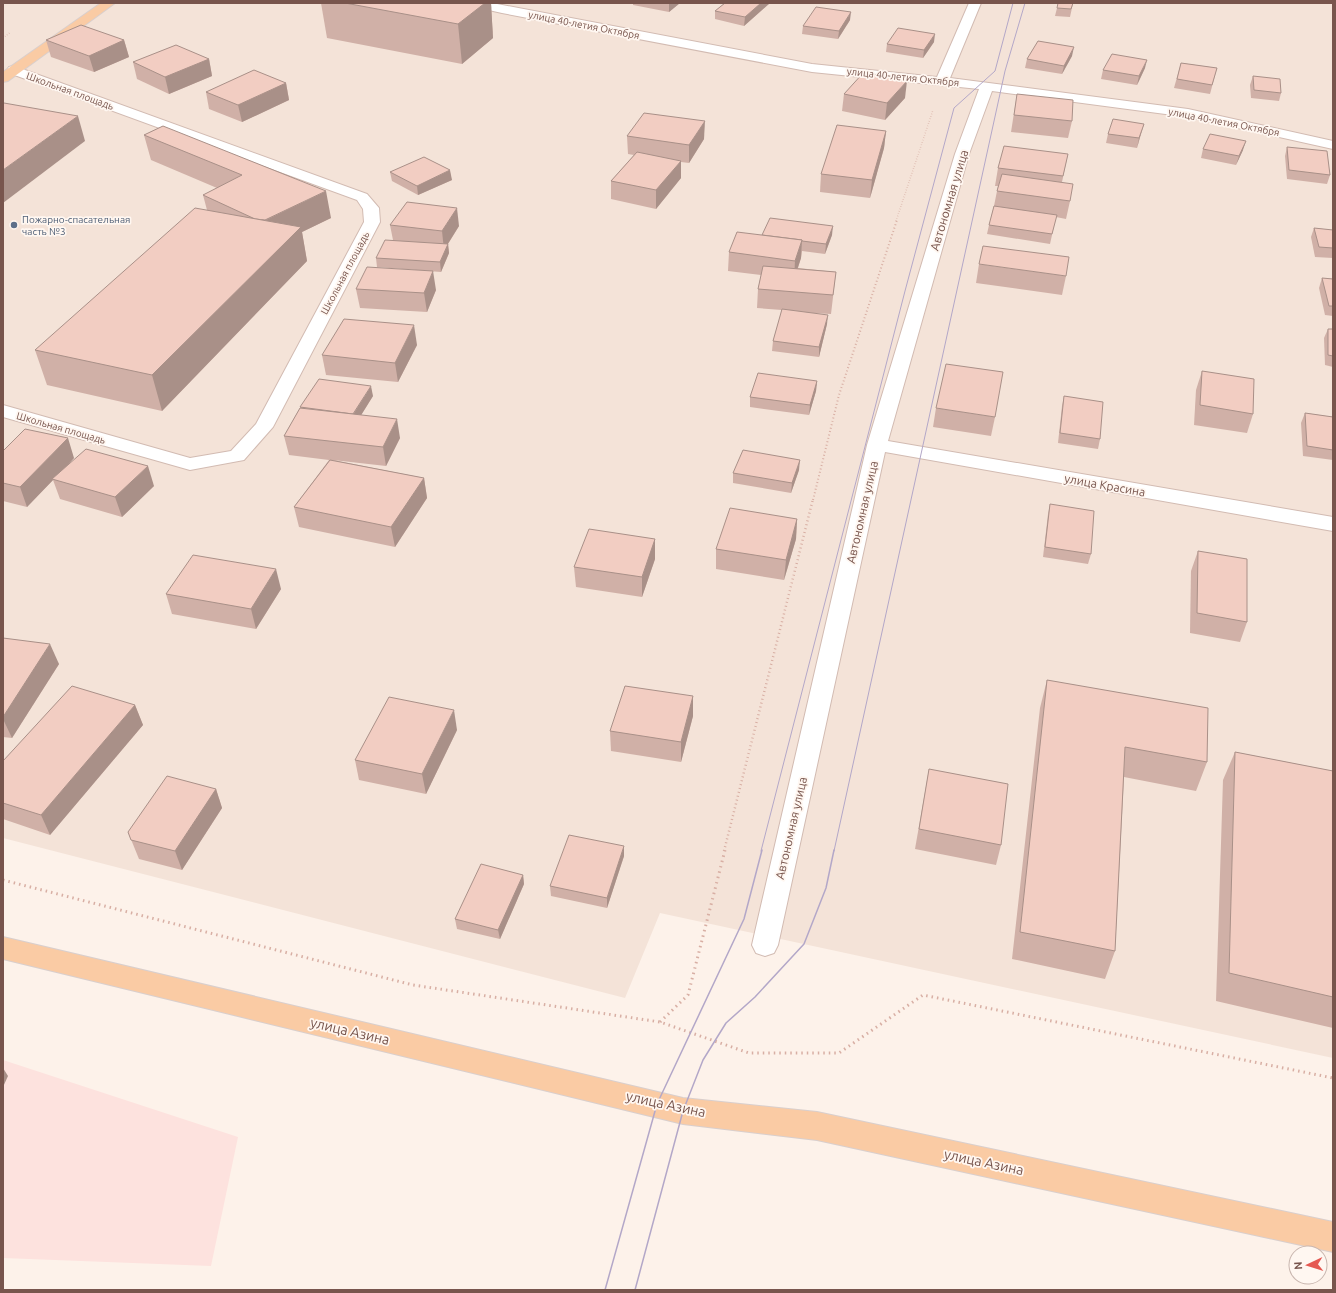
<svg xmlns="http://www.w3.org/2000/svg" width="1336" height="1293" viewBox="0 0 1336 1293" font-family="Ubuntu,sans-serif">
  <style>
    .residential { fill: #f4e3d8 }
    .commercial { fill: #fde2de }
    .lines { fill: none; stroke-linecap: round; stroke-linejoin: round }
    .minor-casing { stroke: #d2bbb2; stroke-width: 2 }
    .major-casing { stroke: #d9cfcd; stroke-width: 2 }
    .path-far3 { stroke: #d8afa4; stroke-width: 1.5; stroke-dasharray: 0.5 2; stroke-linecap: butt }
    .path-far2 { stroke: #d8afa4; stroke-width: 2; stroke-dasharray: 1 2.5; stroke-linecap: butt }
    .path-far1 { stroke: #d8afa4; stroke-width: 2.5; stroke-dasharray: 1 3; stroke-linecap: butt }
    .path { stroke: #d8afa4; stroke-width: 3; stroke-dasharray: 1.5 4; stroke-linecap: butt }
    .minor { fill: #fff; fill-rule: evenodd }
    .major { fill: #facba4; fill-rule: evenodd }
    .tram-far1 { stroke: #b3a7c8; stroke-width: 1 }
    .tram { stroke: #b3a7c8; stroke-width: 1.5 }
    .wall { fill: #d0b0a7 }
    .shaded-wall { fill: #a99088 }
    .building { fill: #f2cdc2; stroke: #a99088 }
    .service-dot { fill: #5c6f8a; stroke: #fff7f1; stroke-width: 1.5 }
    .labels { text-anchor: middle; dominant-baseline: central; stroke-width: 3.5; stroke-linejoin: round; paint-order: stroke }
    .far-street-label { font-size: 10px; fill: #78554d; stroke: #fff7f1 }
    .far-service-label { font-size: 10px; fill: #4e5e75; stroke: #fff7f1; text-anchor: start }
    .street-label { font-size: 12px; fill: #78554d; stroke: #fff7f1 }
    .near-street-label { font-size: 14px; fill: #78554d; stroke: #fff7f1 }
  </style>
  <rect width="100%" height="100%" fill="#fdf2ea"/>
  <path class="residential" d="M 3,3 L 1333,3 L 1333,1058 L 660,913 L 625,998 L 3,838 Z"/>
  <path class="commercial" d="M 3,1060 L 238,1137 L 211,1266 L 3,1258 Z"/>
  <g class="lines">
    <g class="minor-casing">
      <g id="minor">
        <path d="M 469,3 L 492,3 L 812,64 L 937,77 L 969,3 L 981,3 L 950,78 L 1188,109 L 1333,141 L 1333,149 L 1188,117 L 992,91 L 969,154 L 888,441 L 1333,517 L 1333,531 L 885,452 L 778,945 L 774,953 L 765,956 L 756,953 L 752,945 L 867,445 L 955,154 L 979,89 L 812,72 L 502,13 L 471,6 Z"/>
        <path d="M 14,66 L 367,194 L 379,208 L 380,222 L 273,427 L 244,460 L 190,470 L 3,417 L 3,405 L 190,458 L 231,451 L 256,424 L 364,222 L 363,209 L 357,200 L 9,73 L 7,70 L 9,67 Z"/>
      </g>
    </g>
    <g class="major-casing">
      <g id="major">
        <path d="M 101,3 L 115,3 L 8,81 L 3,82 L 3,72 Z"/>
        <path d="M 3,937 L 683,1098 L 817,1112 L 1333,1222 L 1333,1252 L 817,1140 L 683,1124 L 3,959 Z"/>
      </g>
    </g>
    <g class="path-far3">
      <path d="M 3,38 L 11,32"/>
      <path d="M 896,221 L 933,110"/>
    </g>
    <path class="path-far2" d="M 813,500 L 839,395 L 897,220"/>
    <path class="path-far1" d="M 724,851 L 813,499"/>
    <g class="path">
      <path d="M 3,880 L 413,985 L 660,1022 L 749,1053 L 839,1053 L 923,995 L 1333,1078"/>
      <path d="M 660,1022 L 688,995 L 725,850"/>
    </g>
    <use href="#minor" class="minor"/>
    <use href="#major" class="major"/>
    <g class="tram-far1">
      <path d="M 761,851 L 905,291 L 954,108 L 995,71 L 1013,3"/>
      <path d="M 834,851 L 1005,71 L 1025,3"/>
    </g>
    <g class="tram">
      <path d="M 605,1290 L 657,1104 L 744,919 L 762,850"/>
      <path d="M 635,1290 L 683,1111 L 703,1060 L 726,1023 L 755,997 L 804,944 L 826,888 L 834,850"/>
    </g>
  </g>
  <g class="wall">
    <path d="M 321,3 L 491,3 L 493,38 L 462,64 L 327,38 Z"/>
    <path d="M 633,3 L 680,3 L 669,12 L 633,5 Z"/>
    <path d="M 725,3 L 770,3 L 744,26 L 715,19 L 715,11 Z"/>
    <path d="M 1073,3 L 1070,17 L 1055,16 L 1057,8 Z"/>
    <path d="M 1087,3 L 1098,3 L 1097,4 Z"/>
    <path d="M 850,20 L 838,39 L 802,34 L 803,26 Z"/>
    <path d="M 46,40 L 124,40 L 129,57 L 94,72 L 51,57 Z"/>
    <path d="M 934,42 L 923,58 L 886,52 L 887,44 Z"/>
    <path d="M 1072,56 L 1062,74 L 1025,68 L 1027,59 Z"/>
    <path d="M 209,59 L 212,76 L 169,94 L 137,79 L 133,62 Z"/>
    <path d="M 1181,63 L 1217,68 L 1210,94 L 1174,88 Z"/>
    <path d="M 1145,68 L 1137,85 L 1101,79 L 1103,70 Z"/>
    <path d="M 1253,76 L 1281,93 L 1279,101 L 1251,98 L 1250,85 Z"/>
    <path d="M 286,83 L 289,100 L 242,122 L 209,109 L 206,92 Z"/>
    <path d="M 844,94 L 905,98 L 885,120 L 842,111 Z"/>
    <path d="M 1017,94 L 1072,121 L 1068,138 L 1011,132 Z"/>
    <path d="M 1144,124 L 1137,148 L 1106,143 L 1108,134 Z"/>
    <path d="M 163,126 L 331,218 L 302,232 L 307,261 L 162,411 L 47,385 L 35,350 L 207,210 L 203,195 L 217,188 L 151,160 L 144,135 Z"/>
    <path d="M 886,131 L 884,148 L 870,198 L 820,192 L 821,174 Z"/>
    <path d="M 627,136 L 704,139 L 689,163 L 681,162 L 681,178 L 656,209 L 611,199 L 611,181 L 634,155 L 628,154 Z"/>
    <path d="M 1287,147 L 1330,175 L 1327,184 L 1287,179 L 1285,156 Z"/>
    <path d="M 1203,149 L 1243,150 L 1236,165 L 1201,158 Z"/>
    <path d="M 1068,154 L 1062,182 L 1070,201 L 1066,219 L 1056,217 L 1050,244 L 987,234 L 989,225 L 994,206 L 998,186 L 995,186 L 998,168 Z"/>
    <path d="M 390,172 L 452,180 L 418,195 L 392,181 Z"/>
    <path d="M 390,225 L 459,226 L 448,244 L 449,253 L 441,272 L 377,267 L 376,258 L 393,240 Z"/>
    <path d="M 1314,228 L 1333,230 L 1333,258 L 1315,257 L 1311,237 Z"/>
    <path d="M 762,235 L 832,235 L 825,254 L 802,251 L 801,258 L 798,268 L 836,272 L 831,314 L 811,313 L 827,324 L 819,357 L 772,351 L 773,341 L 782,310 L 757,308 L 758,289 L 761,275 L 728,271 L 729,252 Z"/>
    <path d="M 979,264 L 1066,276 L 1062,295 L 976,283 Z"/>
    <path d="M 1322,278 L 1333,279 L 1333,316 L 1325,315 L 1319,288 Z"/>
    <path d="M 356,289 L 436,290 L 427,312 L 360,308 Z"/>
    <path d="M 1328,329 L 1333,329 L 1333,367 L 1325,365 L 1324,338 Z"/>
    <path d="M 417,345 L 398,382 L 326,375 L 322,355 Z"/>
    <path d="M 1202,371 L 1253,414 L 1247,433 L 1194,425 L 1196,390 Z"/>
    <path d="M 817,381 L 816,391 L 809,415 L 750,407 L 750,397 Z"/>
    <path d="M 373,396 L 361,415 L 400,438 L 386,466 L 333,460 L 424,478 L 427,498 L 395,547 L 299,527 L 294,507 L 329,460 L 289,455 L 284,436 L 300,408 L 300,407 Z"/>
    <path d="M 1064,396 L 1100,439 L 1098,449 L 1058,443 L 1062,406 Z"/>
    <path d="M 936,408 L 995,417 L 991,436 L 933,427 Z"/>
    <path d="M 1305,413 L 1333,417 L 1333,460 L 1303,456 L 1301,423 Z"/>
    <path d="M 3,451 L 74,458 L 65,468 L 154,486 L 122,517 L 60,499 L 53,480 L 27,507 L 3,501 Z"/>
    <path d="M 799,470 L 791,493 L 733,483 L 733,473 Z"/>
    <path d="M 1050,504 L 1091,554 L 1088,564 L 1043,557 L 1048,514 Z"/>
    <path d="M 797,519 L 796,539 L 784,580 L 716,569 L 716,549 Z"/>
    <path d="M 655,539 L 655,559 L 642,597 L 576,587 L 574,567 Z"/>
    <path d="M 1198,551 L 1247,622 L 1240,642 L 1190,633 L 1191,571 Z"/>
    <path d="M 281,589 L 256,629 L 172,614 L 166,594 Z"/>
    <path d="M 3,638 L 59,664 L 12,738 L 3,737 Z"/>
    <path d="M 1047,680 L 1207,762 L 1196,791 L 1124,777 L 1115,951 L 1105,979 L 1012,959 L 1040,708 Z"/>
    <path d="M 693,696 L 693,716 L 681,762 L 611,751 L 610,731 Z"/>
    <path d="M 135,705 L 143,725 L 50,835 L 3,819 L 3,761 Z"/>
    <path d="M 457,730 L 426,794 L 359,780 L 355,760 Z"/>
    <path d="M 1235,752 L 1333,771 L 1333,1028 L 1216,1001 L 1223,780 Z"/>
    <path d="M 929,769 L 1001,845 L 996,865 L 915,849 Z"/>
    <path d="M 216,789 L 222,808 L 182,870 L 139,859 L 128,832 Z"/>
    <path d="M 624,846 L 624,856 L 607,908 L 551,896 L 550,886 Z"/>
    <path d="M 523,875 L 524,884 L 500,939 L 457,929 L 455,919 Z"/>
  </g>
  <g class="shaded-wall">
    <path d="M 485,3 L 491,3 L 493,38 L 462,64 L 458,24 Z"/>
    <path d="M 669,3 L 680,3 L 669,12 Z"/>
    <path d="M 761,3 L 770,3 L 744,26 L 745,17 Z"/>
    <path d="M 851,12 L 850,20 L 838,39 L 839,31 Z"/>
    <path d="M 935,34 L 934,42 L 923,58 L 924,50 Z"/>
    <path d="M 124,40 L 129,57 L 94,72 L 89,56 Z"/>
    <path d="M 1074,47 L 1072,56 L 1062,74 L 1064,66 Z"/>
    <path d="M 209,59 L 212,76 L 169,94 L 165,77 Z"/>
    <path d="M 1147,60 L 1145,68 L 1137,85 L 1139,76 Z"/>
    <path d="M 907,81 L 905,98 L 885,120 L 887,103 Z"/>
    <path d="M 286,83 L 289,100 L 242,122 L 238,105 Z"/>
    <path d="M 78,116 L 85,141 L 3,203 L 3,170 Z"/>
    <path d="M 705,121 L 704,139 L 689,163 L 689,145 Z"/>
    <path d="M 1144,124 L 1141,133 L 1137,148 L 1139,138 Z"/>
    <path d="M 886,131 L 884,148 L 870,198 L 872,180 Z"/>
    <path d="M 1246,141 L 1243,150 L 1236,165 L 1239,156 Z"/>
    <path d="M 681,161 L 681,178 L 656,209 L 656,190 Z"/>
    <path d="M 450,170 L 452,180 L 418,195 L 417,186 Z"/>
    <path d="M 326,191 L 331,218 L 302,232 L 307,261 L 162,411 L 152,375 L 262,222 Z"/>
    <path d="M 457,208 L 459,226 L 444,250 L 442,231 Z"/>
    <path d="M 833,226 L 832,235 L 825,254 L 826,244 Z"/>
    <path d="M 802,240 L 801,258 L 794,279 L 795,261 Z"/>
    <path d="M 448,244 L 449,253 L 441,272 L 440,262 Z"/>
    <path d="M 433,271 L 436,290 L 427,312 L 424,293 Z"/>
    <path d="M 828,315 L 827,324 L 819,357 L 819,347 Z"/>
    <path d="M 414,325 L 417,345 L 398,382 L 395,363 Z"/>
    <path d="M 817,381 L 816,391 L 809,415 L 810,405 Z"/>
    <path d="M 371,386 L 373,396 L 355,425 L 353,415 Z"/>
    <path d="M 397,419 L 400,438 L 386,466 L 383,447 Z"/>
    <path d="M 68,438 L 74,458 L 54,480 L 52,479 L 53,480 L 27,507 L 20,487 Z"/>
    <path d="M 800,460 L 799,470 L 791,493 L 792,483 Z"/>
    <path d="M 148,466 L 154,486 L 122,517 L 115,497 Z"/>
    <path d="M 424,478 L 427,498 L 395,547 L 391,527 Z"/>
    <path d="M 797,519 L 796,539 L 784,580 L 786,560 Z"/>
    <path d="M 655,539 L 655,559 L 642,597 L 642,577 Z"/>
    <path d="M 276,569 L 281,589 L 256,629 L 251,609 Z"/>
    <path d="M 50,644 L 59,664 L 12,738 L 3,719 L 3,717 Z"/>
    <path d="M 693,696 L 693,716 L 681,762 L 681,742 Z"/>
    <path d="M 135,705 L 143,725 L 50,835 L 41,815 Z"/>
    <path d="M 454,710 L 457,730 L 426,794 L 422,774 Z"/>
    <path d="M 216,789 L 222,808 L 182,870 L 175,851 Z"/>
    <path d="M 624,846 L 624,856 L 607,908 L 607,898 Z"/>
    <path d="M 523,875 L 524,884 L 500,939 L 498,930 Z"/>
    <path d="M 3,1068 L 8,1076 L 3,1087 Z"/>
  </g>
  <g class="building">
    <path d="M 345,3 L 485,3 L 458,24 Z"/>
    <path d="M 725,3 L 761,3 L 745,17 L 715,11 Z"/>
    <path d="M 1058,3 L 1073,3 L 1071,9 L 1057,8 Z"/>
    <path d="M 816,7 L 851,12 L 839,31 L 803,26 Z"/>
    <path d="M 81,25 L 124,40 L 89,56 L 46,40 Z"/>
    <path d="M 898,28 L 935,34 L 924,50 L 887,44 Z"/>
    <path d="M 1038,41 L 1074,47 L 1064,66 L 1027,59 Z"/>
    <path d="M 176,45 L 209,59 L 165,77 L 133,62 Z"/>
    <path d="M 1112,54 L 1147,60 L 1139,76 L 1103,70 Z"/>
    <path d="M 1181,63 L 1217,68 L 1212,85 L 1177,79 Z"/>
    <path d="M 254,70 L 286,83 L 238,105 L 206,92 Z"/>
    <path d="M 864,72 L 907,81 L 887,103 L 844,94 Z"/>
    <path d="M 1253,76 L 1280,79 L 1281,93 L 1254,90 Z"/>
    <path d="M 1017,94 L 1073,100 L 1072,121 L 1014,115 Z"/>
    <path d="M 4,103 L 78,116 L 3,170 L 3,104 Z"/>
    <path d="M 644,113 L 705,121 L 689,145 L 627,136 Z"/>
    <path d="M 1113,119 L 1144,124 L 1139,138 L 1108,134 Z"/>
    <path d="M 837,125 L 886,131 L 872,180 L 821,174 Z"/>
    <path d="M 163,126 L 326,191 L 265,220 L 255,219 L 203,195 L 242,175 L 144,135 Z"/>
    <path d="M 1210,134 L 1246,141 L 1239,156 L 1203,149 Z"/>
    <path d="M 1004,146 L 1068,154 L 1063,176 L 998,168 Z"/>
    <path d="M 1287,147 L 1327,151 L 1330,175 L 1289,170 Z"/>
    <path d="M 637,152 L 681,161 L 656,190 L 611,181 Z"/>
    <path d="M 424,157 L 450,170 L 417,186 L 390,172 Z"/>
    <path d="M 1002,174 L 1073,184 L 1070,201 L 997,191 Z"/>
    <path d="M 407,202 L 457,208 L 442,231 L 390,225 Z"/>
    <path d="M 994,206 L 1057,215 L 1052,234 L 989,225 Z"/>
    <path d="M 195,208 L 301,227 L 152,375 L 35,350 Z"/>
    <path d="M 770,218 L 833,226 L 826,244 L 802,241 L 802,240 L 762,235 Z"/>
    <path d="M 1314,228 L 1333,230 L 1333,248 L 1319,247 Z"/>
    <path d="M 737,232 L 802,240 L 795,261 L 729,252 Z"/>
    <path d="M 385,240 L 448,244 L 440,262 L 376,258 Z"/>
    <path d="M 983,246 L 1069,257 L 1066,276 L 979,264 Z"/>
    <path d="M 763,266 L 836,272 L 833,295 L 758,289 Z"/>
    <path d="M 367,267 L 433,271 L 424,293 L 356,289 Z"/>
    <path d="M 1322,278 L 1333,279 L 1333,306 L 1329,306 Z"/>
    <path d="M 782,309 L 828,315 L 819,347 L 773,341 Z"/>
    <path d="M 344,319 L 414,325 L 395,363 L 322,355 Z"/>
    <path d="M 1328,329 L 1333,329 L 1333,356 L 1328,355 Z"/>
    <path d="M 946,364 L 1003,372 L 995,417 L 936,408 Z"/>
    <path d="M 1202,371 L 1254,379 L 1253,414 L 1200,405 Z"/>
    <path d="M 758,373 L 817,381 L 810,405 L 750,397 Z"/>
    <path d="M 319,379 L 371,386 L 353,414 L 300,407 Z"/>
    <path d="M 1064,396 L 1103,402 L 1100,439 L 1060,433 Z"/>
    <path d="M 300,408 L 397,419 L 383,447 L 284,436 Z"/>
    <path d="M 1305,413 L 1333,417 L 1333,450 L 1307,446 Z"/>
    <path d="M 25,429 L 68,438 L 20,487 L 3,483 L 3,451 Z"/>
    <path d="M 86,449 L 148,466 L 115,497 L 52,479 Z"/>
    <path d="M 743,450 L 800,460 L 792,483 L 733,473 Z"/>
    <path d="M 330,460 L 424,478 L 391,527 L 294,507 Z"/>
    <path d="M 1050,504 L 1094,511 L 1091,554 L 1045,547 Z"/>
    <path d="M 730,508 L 797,519 L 786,560 L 716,549 Z"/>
    <path d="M 589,529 L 655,539 L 642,577 L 574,567 Z"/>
    <path d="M 1198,551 L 1247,559 L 1247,622 L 1197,613 Z"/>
    <path d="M 193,555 L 276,569 L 251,609 L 166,594 Z"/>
    <path d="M 3,638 L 50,644 L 3,717 Z"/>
    <path d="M 1047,680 L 1208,708 L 1207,762 L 1125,747 L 1115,951 L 1020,932 Z"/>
    <path d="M 72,686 L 135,705 L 41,815 L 3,803 L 3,761 Z"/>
    <path d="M 625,686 L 693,696 L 681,742 L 610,731 Z"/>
    <path d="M 389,697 L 454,710 L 422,774 L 355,760 Z"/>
    <path d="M 1235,752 L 1333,771 L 1333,997 L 1229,973 Z"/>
    <path d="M 929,769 L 1008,784 L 1001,845 L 919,829 Z"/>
    <path d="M 167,776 L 216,789 L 175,851 L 131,840 L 128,832 Z"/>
    <path d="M 569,835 L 624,846 L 607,898 L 550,886 Z"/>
    <path d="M 481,864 L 523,875 L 498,930 L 455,919 Z"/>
  </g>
  <circle class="service-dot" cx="14" cy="225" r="4"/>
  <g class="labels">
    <g class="far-street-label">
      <text transform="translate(584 25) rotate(11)">улица 40-летия Октября</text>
      <text transform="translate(903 77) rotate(6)">улица 40-летия Октября</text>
      <text transform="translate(70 91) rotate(20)">Школьная площадь</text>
      <text transform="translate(1224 122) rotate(11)">улица 40-летия Октября</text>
      <text transform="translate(345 273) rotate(-62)">Школьная площадь</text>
      <text transform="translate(61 428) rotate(16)">Школьная площадь</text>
    </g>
    <g class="far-service-label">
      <text x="22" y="219">Пожарно-спасательная<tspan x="22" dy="12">часть №3</tspan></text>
    </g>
    <g class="street-label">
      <text transform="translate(949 200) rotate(-73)">Автономная улица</text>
      <text transform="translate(1105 485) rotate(10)">улица Красина</text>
      <text transform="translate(862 512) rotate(-77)">Автономная улица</text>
      <text transform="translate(791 828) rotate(-77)">Автономная улица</text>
    </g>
    <g class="near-street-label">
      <text transform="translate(350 1031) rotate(13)">улица Азина</text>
      <text transform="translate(666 1104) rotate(12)">улица Азина</text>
      <text transform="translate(984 1162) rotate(12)">улица Азина</text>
    </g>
  </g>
  <rect width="1336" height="1293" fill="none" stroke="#78554d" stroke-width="8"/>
  <g transform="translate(1308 1265) rotate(266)"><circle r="19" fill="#fff7f1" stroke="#c9b6af"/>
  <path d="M0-3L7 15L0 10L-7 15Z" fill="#e55851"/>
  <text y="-6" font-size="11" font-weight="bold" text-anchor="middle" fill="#78554d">N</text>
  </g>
</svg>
